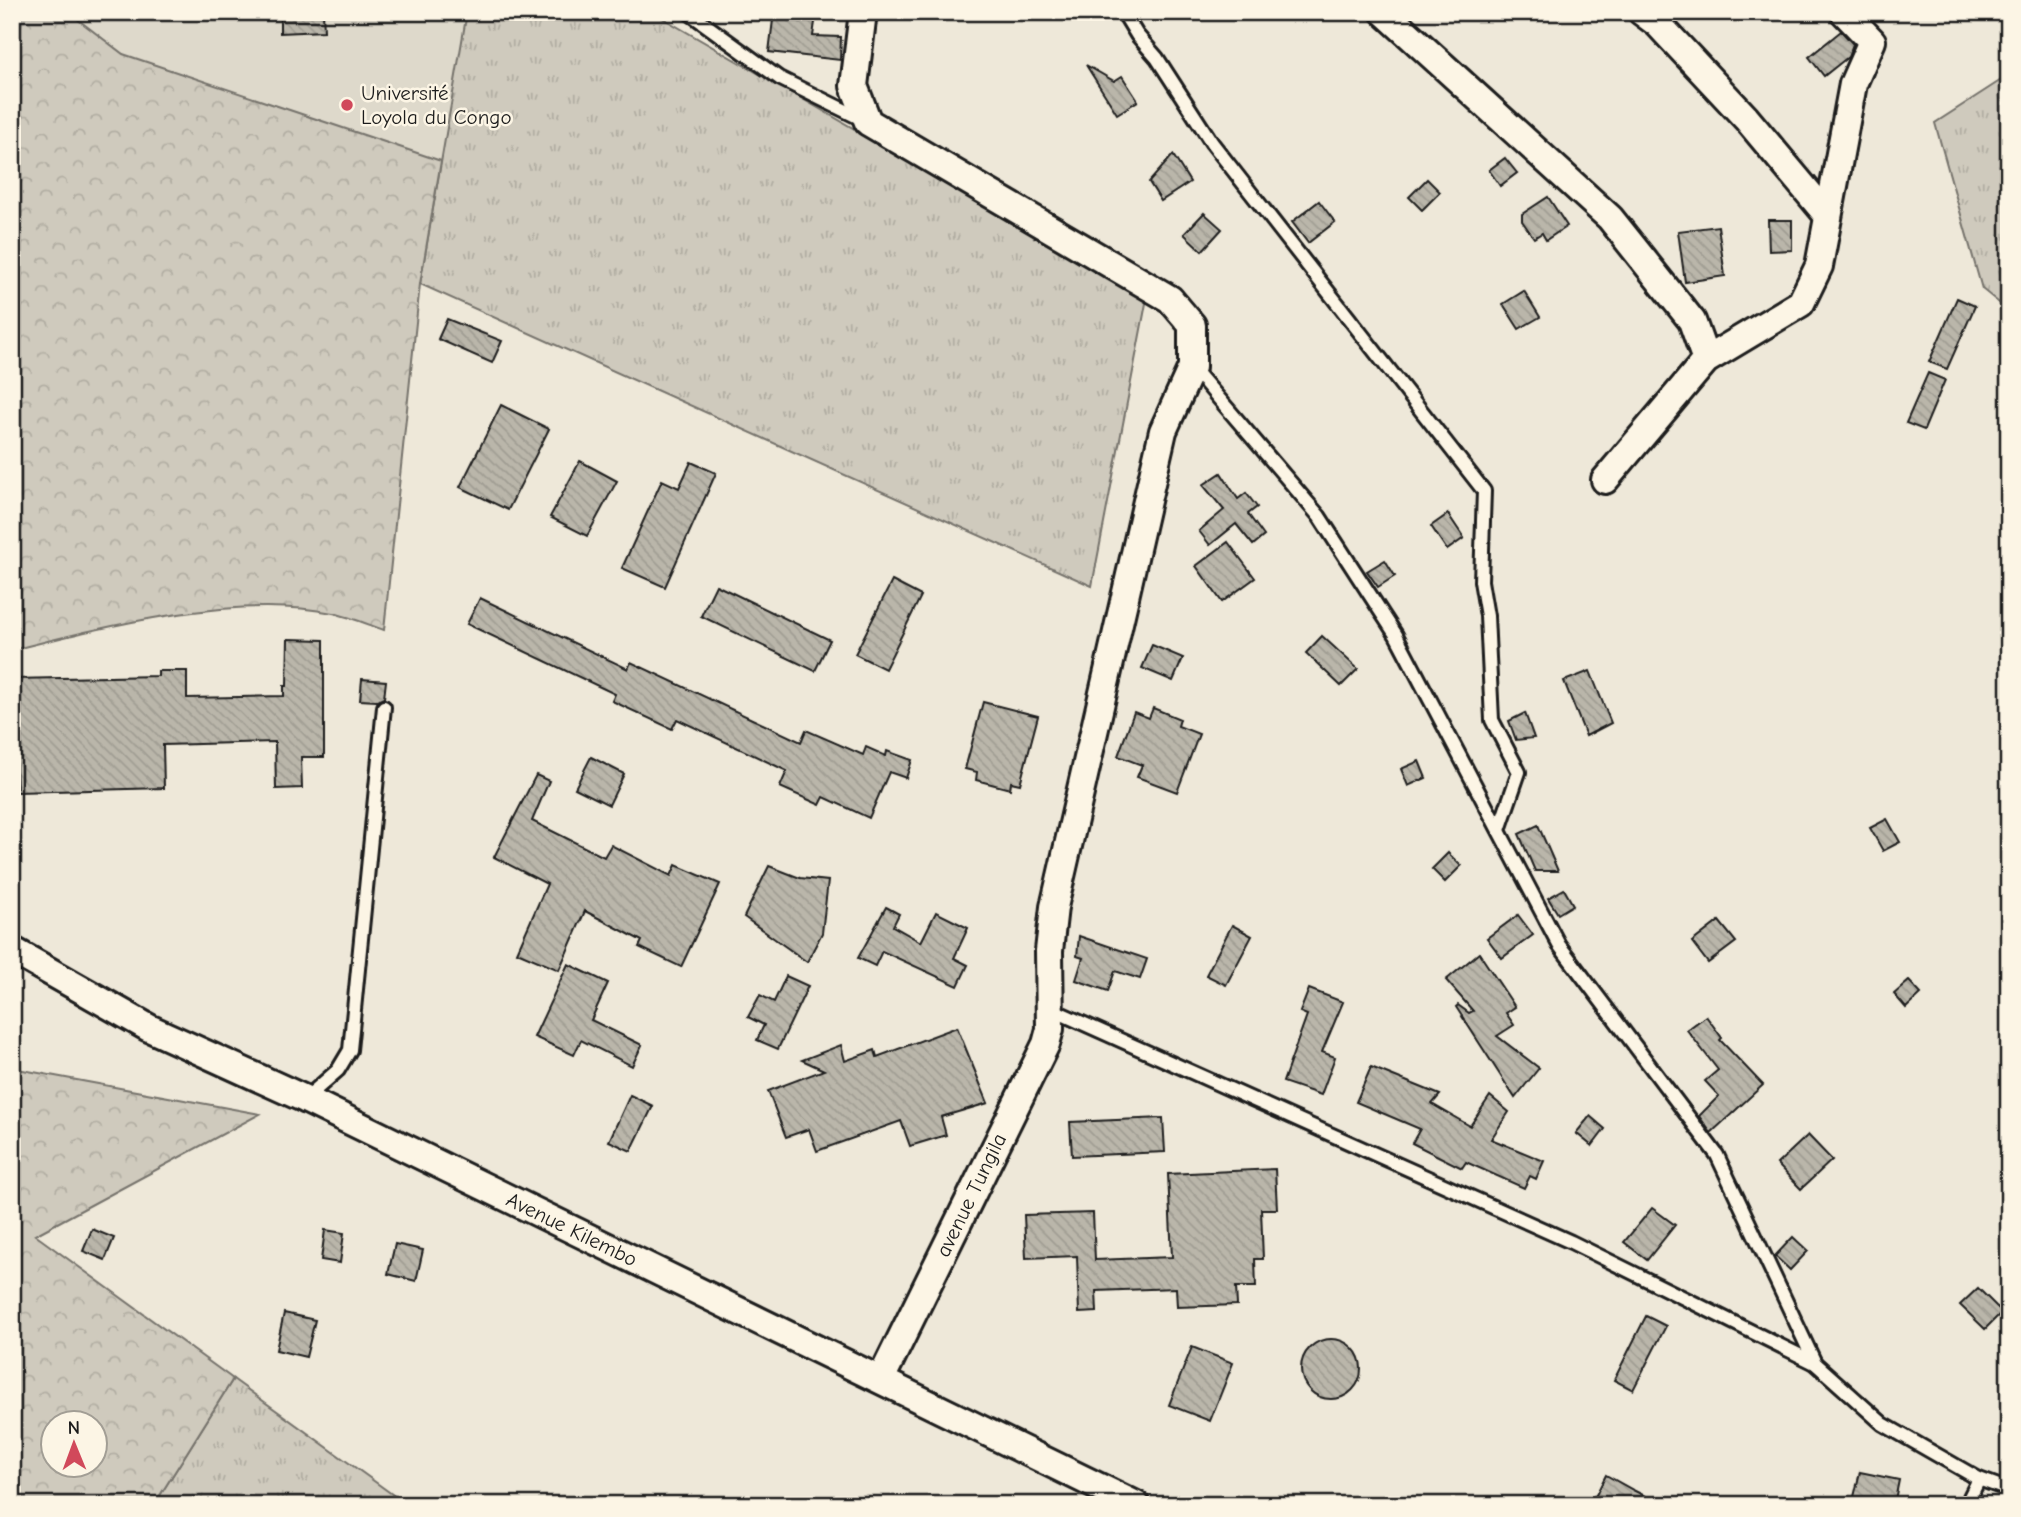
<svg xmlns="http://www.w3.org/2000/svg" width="2021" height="1517" viewBox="0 0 2021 1517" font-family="'Comic Neue',sans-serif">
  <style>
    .built { fill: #ded9cb }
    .grass { fill: url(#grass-tufts); stroke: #76736c; stroke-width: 2 }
    .forest { fill: url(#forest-crowns); stroke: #76736c; stroke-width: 2; fill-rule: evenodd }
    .building { fill: url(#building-back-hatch); stroke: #1c1c1c; stroke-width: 2 }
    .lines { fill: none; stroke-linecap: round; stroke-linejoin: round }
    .lane-casing { stroke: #1c1c1c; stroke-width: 18 }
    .street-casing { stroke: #1c1c1c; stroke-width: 32 }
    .lane { stroke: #fcf5e5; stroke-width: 12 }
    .street { stroke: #fcf5e5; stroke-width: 26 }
    .poi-dot { fill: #d1495b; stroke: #fcf5e5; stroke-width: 2.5 }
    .labels { text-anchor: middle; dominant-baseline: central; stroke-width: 5; stroke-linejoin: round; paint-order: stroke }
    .poi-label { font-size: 21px; fill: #1c1c1c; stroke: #fcf5e5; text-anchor: start }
    .street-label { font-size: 21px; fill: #1c1c1c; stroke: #fcf5e5 }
  </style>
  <defs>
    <pattern id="grass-tufts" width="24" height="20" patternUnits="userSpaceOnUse" patternTransform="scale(1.75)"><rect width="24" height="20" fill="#cfcabd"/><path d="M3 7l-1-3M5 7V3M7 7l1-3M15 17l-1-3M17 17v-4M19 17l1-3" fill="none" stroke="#b1ada2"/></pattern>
    <pattern id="forest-crowns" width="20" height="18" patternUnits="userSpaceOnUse" patternTransform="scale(1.75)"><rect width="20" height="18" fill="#cfcabd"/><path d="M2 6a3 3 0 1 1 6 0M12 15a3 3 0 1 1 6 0" fill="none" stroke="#b1ada2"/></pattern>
    <pattern id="building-back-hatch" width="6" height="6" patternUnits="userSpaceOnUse" patternTransform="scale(1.75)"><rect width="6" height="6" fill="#bab6aa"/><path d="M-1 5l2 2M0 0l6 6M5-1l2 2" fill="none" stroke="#9f9c92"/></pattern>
  </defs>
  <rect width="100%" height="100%" fill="#eee8d9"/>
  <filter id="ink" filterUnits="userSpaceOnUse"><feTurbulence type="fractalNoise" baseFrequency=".0143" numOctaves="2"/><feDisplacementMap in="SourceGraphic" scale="14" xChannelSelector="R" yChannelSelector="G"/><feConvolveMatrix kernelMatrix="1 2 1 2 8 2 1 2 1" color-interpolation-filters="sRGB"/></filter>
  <g filter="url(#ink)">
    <path class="built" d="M 12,12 L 467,12 L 441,161 L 12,40 Z"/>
    <g class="grass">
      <path d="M 467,12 L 652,12 L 1147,298 L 1092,586 L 420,284 Z"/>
      <path d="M 2009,75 L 2009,311 L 1982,289 L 1935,123 Z"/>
      <path d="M 233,1379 L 407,1505 L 154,1505 Z"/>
    </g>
    <g class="forest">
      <path d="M 12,12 L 68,12 L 123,54 L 441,161 L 420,284 L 384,630 C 367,624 350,617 333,613 C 236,593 107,626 12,650 Z"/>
      <path d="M 12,1068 L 260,1114 L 35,1235 L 233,1379 L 154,1505 L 12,1505 ZM 52,1422 L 94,1422 L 94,1464 L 52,1464 Z"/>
    </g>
    <g class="building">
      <path d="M 280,12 L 323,12 L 324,31 L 280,33 Z"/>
      <path d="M 774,12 L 816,15 L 813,36 L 841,37 L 840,60 L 769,52 Z"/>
      <path d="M 1841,31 L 1853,44 L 1848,57 L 1824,76 L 1809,57 Z"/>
      <path d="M 1086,65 L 1114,81 L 1122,76 L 1138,101 L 1117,114 Z"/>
      <path d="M 1173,155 L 1190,182 L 1161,201 L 1149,182 Z"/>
      <path d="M 1505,158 L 1517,173 L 1500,186 L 1489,170 Z"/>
      <path d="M 1427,179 L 1440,192 L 1422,210 L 1409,197 Z"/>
      <path d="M 1548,197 L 1567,226 L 1546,240 L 1542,233 L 1534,238 L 1522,221 L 1522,214 Z"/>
      <path d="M 1319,201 L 1335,222 L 1308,243 L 1292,222 Z"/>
      <path d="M 1204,213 L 1222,229 L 1202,251 L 1184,234 Z"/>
      <path d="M 1768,220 L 1792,220 L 1792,250 L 1769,251 Z"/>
      <path d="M 1718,226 L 1725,276 L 1685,282 L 1678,231 Z"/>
      <path d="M 1524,291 L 1540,317 L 1519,329 L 1503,304 Z"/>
      <path d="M 1957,298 L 1975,306 L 1947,369 L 1929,362 Z"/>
      <path d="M 447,319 L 502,341 L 492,363 L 438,339 Z"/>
      <path d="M 1928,373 L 1945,380 L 1924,430 L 1906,423 Z"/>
      <path d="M 501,405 L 549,429 L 508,510 L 460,487 Z"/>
      <path d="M 580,461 L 617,481 L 587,536 L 550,517 Z"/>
      <path d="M 691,462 L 716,473 L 665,587 L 622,568 L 662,480 L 679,488 Z"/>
      <path d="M 1221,473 L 1238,499 L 1246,493 L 1257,507 L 1248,514 L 1264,536 L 1253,545 L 1236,524 L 1210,545 L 1199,531 L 1224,510 L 1203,485 Z"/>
      <path d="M 1448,514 L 1464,538 L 1447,550 L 1431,526 Z"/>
      <path d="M 1228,542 L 1255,578 L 1222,602 L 1196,566 Z"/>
      <path d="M 1385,560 L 1395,576 L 1378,587 L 1367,571 Z"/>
      <path d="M 892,581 L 921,596 L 885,669 L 855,654 Z"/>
      <path d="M 716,585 L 830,640 L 815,671 L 701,616 Z"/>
      <path d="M 480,598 L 628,669 L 631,662 L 801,742 L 806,730 L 863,755 L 866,747 L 886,756 L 887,751 L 912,760 L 906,778 L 889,772 L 869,818 L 824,797 L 820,805 L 780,787 L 787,771 L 677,719 L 672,729 L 612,701 L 615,694 L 467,624 Z"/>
      <path d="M 1322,636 L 1358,669 L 1341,686 L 1306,653 Z"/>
      <path d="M 288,639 L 324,640 L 324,757 L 301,757 L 302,788 L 276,789 L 275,742 L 163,745 L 164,788 L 17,792 L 12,679 L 158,676 L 158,671 L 187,671 L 187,698 L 284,696 L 284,686 L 287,686 Z"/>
      <path d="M 1152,645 L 1183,658 L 1173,681 L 1142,668 Z"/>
      <path d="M 1590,671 L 1611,723 L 1586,736 L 1564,681 Z"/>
      <path d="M 362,679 L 386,681 L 384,698 L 377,701 L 360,700 Z"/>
      <path d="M 983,702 L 1038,716 L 1020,784 L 1011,782 L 1010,789 L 976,780 L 977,772 L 965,769 Z"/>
      <path d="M 1153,708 L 1180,719 L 1178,726 L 1199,734 L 1177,792 L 1137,777 L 1142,765 L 1118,756 L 1134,712 L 1149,718 Z"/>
      <path d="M 1525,713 L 1534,738 L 1516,740 L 1509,721 Z"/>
      <path d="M 591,757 L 624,774 L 609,805 L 575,788 Z"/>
      <path d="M 1419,761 L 1426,778 L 1408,786 L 1401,769 Z"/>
      <path d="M 536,775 L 549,781 L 532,821 L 604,857 L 611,845 L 671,876 L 676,865 L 720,884 L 681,967 L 639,947 L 642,941 L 585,911 L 559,970 L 517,952 L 547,884 L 494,857 Z"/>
      <path d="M 1887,819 L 1900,842 L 1883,851 L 1870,828 Z"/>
      <path d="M 1538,825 L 1558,871 L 1535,871 L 1519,834 Z"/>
      <path d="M 1448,853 L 1461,866 L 1445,882 L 1432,869 Z"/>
      <path d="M 769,866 L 800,878 L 828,881 L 822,933 L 807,962 L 744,917 Z"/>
      <path d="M 1564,889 L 1573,905 L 1558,914 L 1548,898 Z"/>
      <path d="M 886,907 L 899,914 L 893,926 L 921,942 L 936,912 L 968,928 L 954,958 L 968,965 L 958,986 L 882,951 L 875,966 L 858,958 Z"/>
      <path d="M 1518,915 L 1533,935 L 1502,958 L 1487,938 Z"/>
      <path d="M 1719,921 L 1736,942 L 1708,963 L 1692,942 Z"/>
      <path d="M 1232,925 L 1252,936 L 1226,985 L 1206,975 Z"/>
      <path d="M 1079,936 L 1147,959 L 1140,979 L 1115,971 L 1108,991 L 1076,980 L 1083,958 L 1077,956 Z"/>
      <path d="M 1479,953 L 1515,1007 L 1506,1013 L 1514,1025 L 1497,1036 L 1539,1068 L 1515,1098 L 1456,1007 L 1458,1005 L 1469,1013 L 1473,1011 L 1446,980 Z"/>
      <path d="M 568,964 L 608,983 L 591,1020 L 642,1045 L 632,1066 L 581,1040 L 574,1055 L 534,1037 Z"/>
      <path d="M 786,976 L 808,986 L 778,1049 L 757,1040 L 764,1025 L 748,1017 L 760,995 L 774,1002 Z"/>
      <path d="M 1909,981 L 1921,994 L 1906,1008 L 1894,994 Z"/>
      <path d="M 1309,989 L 1343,1002 L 1322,1052 L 1335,1057 L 1321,1095 L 1283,1082 L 1307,1015 L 1300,1012 Z"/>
      <path d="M 1706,1016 L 1722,1038 L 1720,1040 L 1763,1085 L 1711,1133 L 1699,1116 L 1719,1096 L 1705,1081 L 1718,1070 L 1687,1030 Z"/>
      <path d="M 957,1027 L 988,1103 L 941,1117 L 946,1135 L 910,1146 L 901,1121 L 817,1151 L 809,1129 L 786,1137 L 768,1091 L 824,1070 L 802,1060 L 841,1045 L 845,1061 L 875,1050 L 877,1057 Z"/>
      <path d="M 1371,1067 L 1440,1095 L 1432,1104 L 1470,1126 L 1490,1096 L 1509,1112 L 1491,1139 L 1544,1161 L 1536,1179 L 1530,1176 L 1524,1188 L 1466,1162 L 1462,1168 L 1412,1143 L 1420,1129 L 1356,1102 Z"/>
      <path d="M 630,1095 L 653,1106 L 631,1151 L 609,1141 Z"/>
      <path d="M 1590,1116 L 1605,1129 L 1592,1146 L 1576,1133 Z"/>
      <path d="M 1163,1118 L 1165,1152 L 1072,1156 L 1070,1122 Z"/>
      <path d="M 1808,1135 L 1832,1160 L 1801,1189 L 1777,1164 Z"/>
      <path d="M 1275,1169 L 1277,1209 L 1261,1209 L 1263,1259 L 1255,1259 L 1256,1287 L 1236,1287 L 1237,1305 L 1177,1307 L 1176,1288 L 1096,1291 L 1097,1312 L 1079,1313 L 1077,1256 L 1026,1258 L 1024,1215 L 1093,1213 L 1095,1260 L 1172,1257 L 1168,1174 Z"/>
      <path d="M 1652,1208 L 1675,1225 L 1647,1260 L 1624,1242 Z"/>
      <path d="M 92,1229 L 114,1238 L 105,1260 L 83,1251 Z"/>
      <path d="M 325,1230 L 344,1233 L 340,1263 L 321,1260 Z"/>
      <path d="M 1793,1237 L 1808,1251 L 1790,1270 L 1775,1256 Z"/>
      <path d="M 395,1244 L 423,1250 L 416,1281 L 388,1274 Z"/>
      <path d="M 1978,1288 L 2002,1312 L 1985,1329 L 1960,1305 Z"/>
      <path d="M 284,1313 L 315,1320 L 306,1357 L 276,1350 Z"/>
      <path d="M 1646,1316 L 1666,1326 L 1633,1390 L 1614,1380 Z"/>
      <circle cx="1331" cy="1369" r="30"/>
      <path d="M 1192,1347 L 1233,1363 L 1210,1421 L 1169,1405 Z"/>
      <path d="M 1860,1472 L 1899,1480 L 1894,1505 L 1853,1501 Z"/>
      <path d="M 1606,1475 L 1633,1490 L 1663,1505 L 1591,1505 Z"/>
    </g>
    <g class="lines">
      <g class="lane-casing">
        <g id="lane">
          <path d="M 688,12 L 779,78 L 866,121"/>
          <path d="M 1123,12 L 1137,35 L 1157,58 L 1212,143 L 1484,491 L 1481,581 L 1487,616 L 1492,720 L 1519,772 L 1499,830"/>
          <path d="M 1192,367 L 1319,516 L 1396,635 L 1559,945 L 1717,1155 L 1815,1363"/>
          <path d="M 1051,1009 L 1571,1242 L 1815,1363 L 1883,1424 L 1979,1479 L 2009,1490"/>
          <path d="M 305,1099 L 338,1070 L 350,1050 L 384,707"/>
          <path d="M 1966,1505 L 1979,1479"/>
        </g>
      </g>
      <g class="street-casing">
        <g id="street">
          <path d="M 863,12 L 854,86 L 868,122 L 1170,299 L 1192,325 L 1192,367 L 1163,431 L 1054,907 L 1049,951 L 1050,1029 L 1046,1044 L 881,1379"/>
          <path d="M 1384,12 L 1610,218 L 1692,321 L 1706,360"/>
          <path d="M 1642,12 L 1658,24 L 1746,118 L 1828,216"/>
          <path d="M 1605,480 L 1706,360 L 1801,303 L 1819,266 L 1853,84 L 1872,41 L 1844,12"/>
          <path id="s1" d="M 12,950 L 149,1028 L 305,1099 L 1136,1505"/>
        </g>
      </g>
      <use href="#lane" class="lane"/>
      <use href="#street" class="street"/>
    </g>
  </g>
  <circle class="poi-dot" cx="347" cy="105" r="7"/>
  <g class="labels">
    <g class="poi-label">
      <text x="361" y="93">Université<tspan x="361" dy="24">Loyola du Congo</tspan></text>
    </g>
    <g class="street-label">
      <text transform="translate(971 1195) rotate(-64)">avenue Tungila</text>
      <text stroke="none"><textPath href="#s1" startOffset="626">Avenue Kilembo</textPath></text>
    </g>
  </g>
  <rect width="2021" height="1517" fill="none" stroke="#fcf5e5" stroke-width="42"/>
  <rect x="21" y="21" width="1979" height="1475" fill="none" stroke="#1c1c1c" stroke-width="2.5" filter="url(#ink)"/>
  <g transform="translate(74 1444) rotate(359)"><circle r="33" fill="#fcf5e5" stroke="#a29e95" stroke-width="2"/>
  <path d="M0-5L12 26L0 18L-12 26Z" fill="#d1495b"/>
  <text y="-10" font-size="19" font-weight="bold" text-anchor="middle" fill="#1c1c1c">N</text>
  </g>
</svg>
